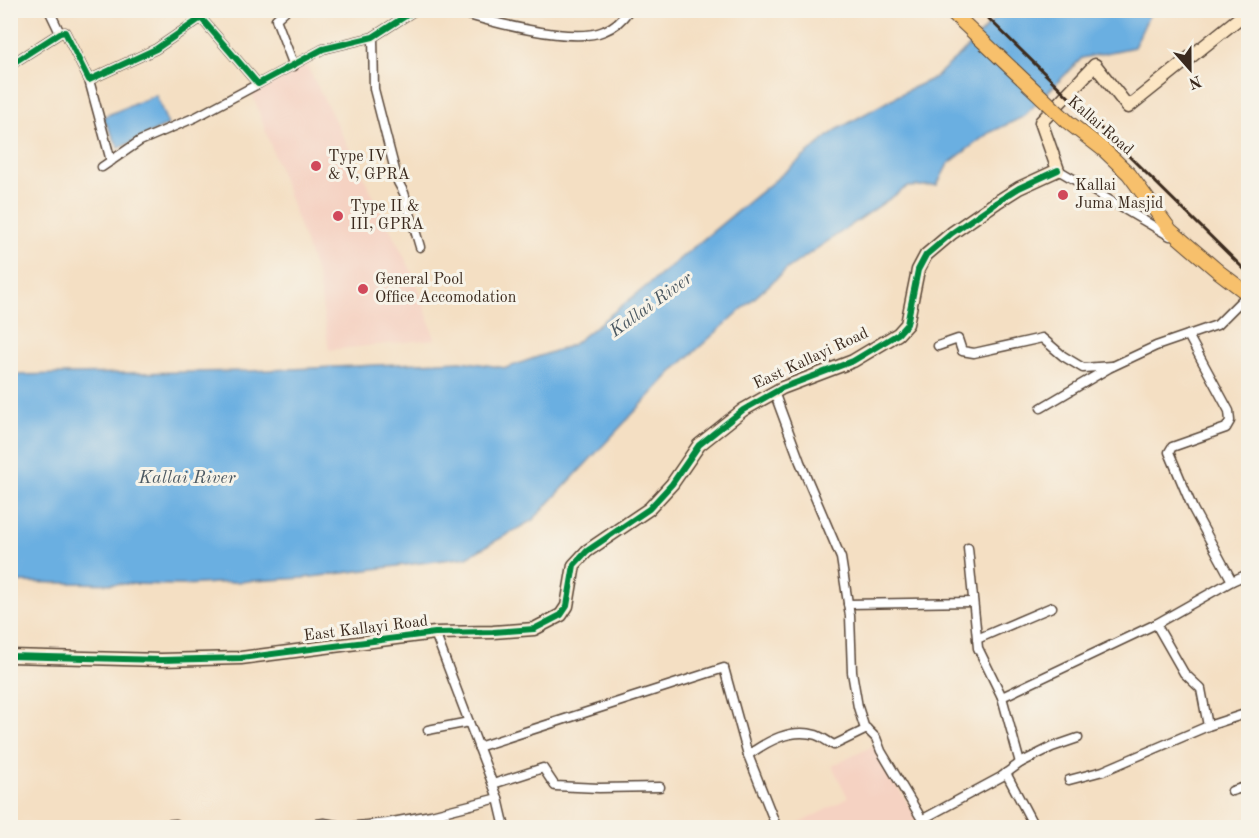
<svg xmlns="http://www.w3.org/2000/svg" width="1259" height="838" viewBox="0 0 1259 838" font-family="'Old Standard TT',serif">
  <style>
    .built { fill: #f5d2c2 }
    .water { fill: #6bafe1; stroke: #536c80; stroke-width: 1.5 }
    .lines { fill: none; stroke-linecap: round; stroke-linejoin: round }
    .street-casing { stroke: #574537; stroke-width: 11 }
    .secondary-casing { stroke: #574537; stroke-width: 15 }
    .primary-casing { stroke: #574537; stroke-width: 16 }
    .street { stroke: #fff; stroke-width: 8 }
    .secondary { stroke: #fce6c4; stroke-width: 12 }
    .primary { stroke: #f7c06c; stroke-width: 14 }
    .rail { stroke: #3b2a1e; stroke-width: 3 }
    .primary-bridge-casing { stroke: #574537; stroke-width: 16; stroke-linecap: butt }
    .primary-bridge { stroke: #f7c06c; stroke-width: 14 }
    .cycleway-casing { stroke: #f7f3e8; stroke-width: 10 }
    .cycleway { stroke: #00873e; stroke-width: 6 }
    .poi-dot { fill: #d1495b; stroke: #f7f3e8; stroke-width: 2 }
    .labels { text-anchor: middle; dominant-baseline: central; stroke-width: 6; stroke-linejoin: round; paint-order: stroke }
    .street-label { font-size: 16px; fill: #3b2a1e; stroke: #f7f3e8 }
    .poi-label { font-size: 16px; fill: #3b2a1e; stroke: #f7f3e8; text-anchor: start }
    .water-label { font-size: 18px; font-style: italic; fill: #4c5962; stroke: #f7f3e8 }
  </style>
  <rect width="100%" height="100%" fill="#f7f3e8"/>
  <filter id="ink" filterUnits="userSpaceOnUse"><feTurbulence type="fractalNoise" baseFrequency=".0167" numOctaves="2"/><feDisplacementMap in="SourceGraphic" scale="12" xChannelSelector="R" yChannelSelector="G"/><feConvolveMatrix kernelMatrix="1 2 1 2 8 2 1 2 1" color-interpolation-filters="sRGB"/></filter>
  <filter id="wash" filterUnits="userSpaceOnUse"><feTurbulence type="fractalNoise" baseFrequency=".008" numOctaves="4" result="noise"/><feDisplacementMap in="SourceGraphic" scale="24" xChannelSelector="R" yChannelSelector="G"/><feGaussianBlur stdDeviation="1.35" result="paint"/><feColorMatrix in="noise" values="0 0 0 0 0 0 0 0 0 0 0 0 0 0 0 0 0 1.4 0 .05"/><feComposite in="paint" operator="in"/></filter>
  <g filter="url(#wash)">
    <rect width="100%" height="100%" fill="#f4dfc3"/>
    <g class="built">
      <path d="M 306,64 L 415,278 L 435,339 L 329,350 L 318,278 L 252,93 Z"/>
      <path d="M 873,746 L 922,827 L 792,827 L 848,798 L 832,766 Z"/>
    </g>
    <g class="water">
      <path d="M 1002,11 L 1151,11 L 1134,47 L 1082,58 L 1023,117 L 989,133 L 948,164 L 937,185 L 907,187 L 787,269 L 675,369 L 533,520 L 467,557 L 304,578 L 183,585 L 11,582 L 10,375 L 250,371 L 461,361 L 506,368 L 572,345 L 643,289 L 836,130 L 910,89 L 934,78 L 960,55 Z"/>
      <path d="M 156,95 L 168,125 L 119,148 L 103,117 Z"/>
    </g>
  </g>
  <g filter="url(#ink)">
    <g class="lines">
      <g class="street-casing">
        <g id="street">
          <path d="M 49,10 L 60,33"/>
          <path d="M 286,10 L 276,19 L 294,66"/>
          <path d="M 452,10 C 487,21 572,45 604,31 C 615,27 622,20 629,10"/>
          <path d="M 373,37 L 374,89 L 398,182 L 404,193 L 420,247"/>
          <path d="M 10,65 L 60,33 L 65,32 L 89,80 L 156,49 L 201,18 L 258,84 L 323,49 L 373,37 L 415,10"/>
          <path d="M 89,80 L 111,161"/>
          <path d="M 102,167 L 140,141 L 196,117 L 258,84"/>
          <path d="M 1058,170 L 1170,236"/>
          <path d="M 1188,335 L 1229,411 L 1230,421 L 1226,428 L 1172,447 L 1169,452 L 1193,509 L 1232,581"/>
          <path d="M 938,346 L 958,339 L 962,351 L 974,353 L 1042,338 L 1063,356 L 1083,368 L 1112,366"/>
          <path d="M 774,392 L 800,462 L 841,558 L 850,616 L 852,672 L 858,707 L 864,726 L 876,738 L 881,751 L 927,828"/>
          <path d="M 1041,408 L 1109,368 L 1156,346 L 1217,325 L 1248,294"/>
          <path d="M 968,548 L 978,648 L 1002,697 L 1020,763"/>
          <path d="M 848,604 L 973,602"/>
          <path d="M 435,633 L 498,798 L 505,828"/>
          <path d="M 977,639 L 1052,607"/>
          <path d="M 1002,697 L 1156,624 L 1232,581 L 1248,574"/>
          <path d="M 1208,726 L 1248,713"/>
          <path d="M 428,730 L 469,722"/>
          <path d="M 478,747 L 724,668 L 748,755"/>
          <path d="M 1006,773 L 1035,828"/>
          <path d="M 1069,780 L 1103,771 L 1208,726 L 1201,689 L 1184,673 L 1156,624"/>
          <path d="M 493,784 L 543,768 L 555,786 L 599,788 L 660,787"/>
          <path d="M 1232,791 L 1248,786"/>
          <path d="M 923,819 L 1001,777 L 1020,763 L 1052,747 L 1078,738"/>
          <path d="M 117,828 L 176,824 L 179,828"/>
          <path d="M 289,828 L 324,823 L 347,827 L 387,823 L 431,815 L 498,798"/>
          <path d="M 777,828 L 748,755 C 768,741 790,728 816,735 C 822,737 828,742 834,745 L 867,729"/>
        </g>
      </g>
      <g class="secondary-casing">
        <path id="secondary" d="M 10,656 L 161,660 L 241,658 L 435,633 L 493,632 L 534,629 L 561,615 L 567,606 L 574,565 L 587,551 L 649,509 L 672,484 L 699,445 L 743,410 L 782,388 L 853,361 L 898,334 L 907,324 L 918,270 L 926,255 L 952,233 L 997,202 L 1019,188 L 1058,170 L 1041,122 L 1095,65 L 1128,107 L 1248,11"/>
      </g>
      <g class="primary-casing">
        <path id="primary" d="M 1068,122 L 1104,150 L 1129,174 L 1170,230 L 1219,272 L 1248,294"/>
      </g>
      <use href="#street" class="street"/>
      <use href="#secondary" class="secondary"/>
      <use href="#primary" class="primary"/>
      <path class="rail" d="M 980,10 L 1248,273"/>
      <g class="primary-bridge-casing">
        <path id="primary-bridge" d="M 951,11 L 1068,122"/>
      </g>
      <use href="#primary-bridge" class="primary-bridge"/>
      <g class="cycleway-casing">
        <g id="cycleway">
          <path d="M 10,65 L 60,33 L 65,32 L 89,80 L 156,49 L 201,18 L 258,84 L 323,49 L 373,37 L 415,10"/>
          <path d="M 10,656 L 161,660 L 241,658 L 435,633 L 493,632 L 534,629 L 561,615 L 567,606 L 574,565 L 587,551 L 649,509 L 672,484 L 699,445 L 743,410 L 782,388 L 853,361 L 898,334 L 907,324 L 918,270 L 926,255 L 952,233 L 997,202 L 1019,188 L 1058,170"/>
        </g>
      </g>
      <use href="#cycleway" class="cycleway"/>
    </g>
  </g>
  <g class="poi-dot">
    <circle cx="316" cy="166" r="6"/>
    <circle cx="1063" cy="195" r="6"/>
    <circle cx="338" cy="216" r="6"/>
    <circle cx="363" cy="289" r="6"/>
  </g>
  <g class="labels">
    <g class="street-label">
      <text transform="translate(1100 126) rotate(41)">Kallai Road</text>
      <text transform="translate(811 359) rotate(-25)">East Kallayi Road</text>
      <text transform="translate(366 629) rotate(-7)">East Kallayi Road</text>
    </g>
    <g class="poi-label">
      <text x="328" y="157">Type IV<tspan x="328" dy="18">&amp; V, GPRA</tspan></text>
      <text x="1075" y="186">Kallai<tspan x="1075" dy="18">Juma Masjid</tspan></text>
      <text x="350" y="207">Type II &amp;<tspan x="350" dy="18">III, GPRA</tspan></text>
      <text x="375" y="280">General Pool<tspan x="375" dy="18">Office Accomodation</tspan></text>
    </g>
    <g class="water-label">
      <text transform="translate(651 305) rotate(-36)">Kallai River</text>
      <text x="187" y="478">Kallai River</text>
    </g>
  </g>
  <rect width="1259" height="838" fill="none" stroke="#f7f3e8" stroke-width="36"/>
  <g transform="translate(1190 69) rotate(159)" stroke="#f7f3e8" stroke-width="4.5" paint-order="stroke">
  <path d="M0-4.5L10 22L0 15L-10 22Z" fill="#3b2a1e"/>
  <text y="-9" font-size="16" font-weight="bold" text-anchor="middle" fill="#3b2a1e">N</text>
  </g>
</svg>
